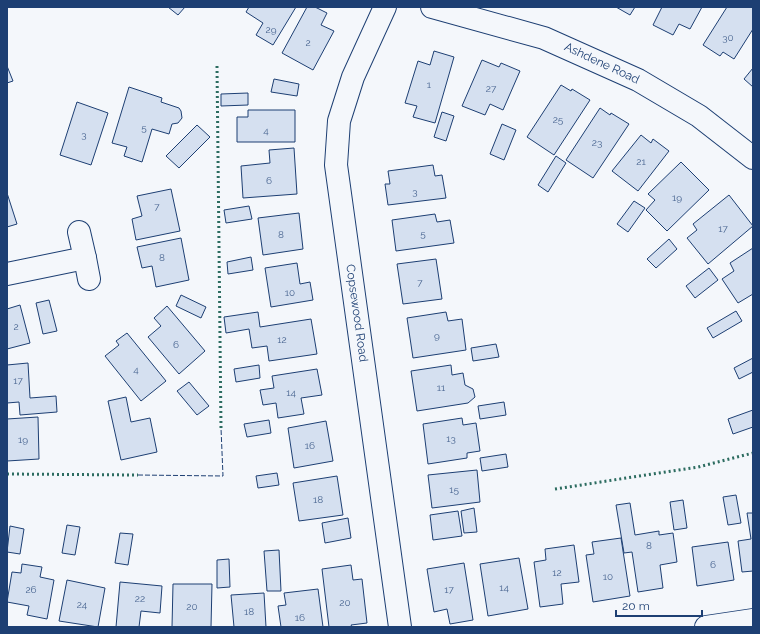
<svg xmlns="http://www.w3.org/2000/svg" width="760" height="634" viewBox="0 0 760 634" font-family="Raleway,sans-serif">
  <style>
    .building { fill: #d5e0f0; stroke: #1d3f73 }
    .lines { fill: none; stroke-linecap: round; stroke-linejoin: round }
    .minor-casing { stroke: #1d3f73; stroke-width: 24 }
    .minor { stroke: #f4f7fb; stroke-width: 22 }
    .hedge { stroke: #2c6c60; stroke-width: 3; stroke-dasharray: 2 3; stroke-linecap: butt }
    .fence { stroke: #1d3f73; stroke-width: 1; stroke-dasharray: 5 2; stroke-linecap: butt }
    .labels { text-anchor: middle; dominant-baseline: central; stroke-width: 3; stroke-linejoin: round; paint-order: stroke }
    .number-label { font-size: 10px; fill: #4b6792 }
    .street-label { font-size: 12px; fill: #1d3f73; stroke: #f4f7fb }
  </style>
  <rect width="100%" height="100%" fill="#f4f7fb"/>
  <g class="building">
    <path d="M 168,7 L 185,7 L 178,15 Z"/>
    <path d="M 249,7 L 296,7 L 273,45 L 256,35 L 263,23 L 246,12 Z"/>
    <path d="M 307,7 L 315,7 L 327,13 L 321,25 L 334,31 L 313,70 L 282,53 Z"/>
    <path d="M 616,7 L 635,7 L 630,15 Z"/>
    <path d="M 662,7 L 702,7 L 690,29 L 679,24 L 673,35 L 653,25 Z"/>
    <path d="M 727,7 L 753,7 L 753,29 L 734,59 L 723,52 L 720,56 L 703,45 Z"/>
    <path d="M 434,51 L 454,57 L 435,123 L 413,117 L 417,106 L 405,103 L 418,61 L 430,65 Z"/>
    <path d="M 482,60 L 499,67 L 501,63 L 520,71 L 503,110 L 490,104 L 485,115 L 462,106 Z"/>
    <path d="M 7,66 L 13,81 L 7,83 Z"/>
    <path d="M 753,68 L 753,87 L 744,79 Z"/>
    <path d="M 274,79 L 299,84 L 297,96 L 271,92 Z"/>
    <path d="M 561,85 L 571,91 L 572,89 L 590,100 L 554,155 L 527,137 Z"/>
    <path d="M 129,87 L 162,98 L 161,102 L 179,108 L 181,111 L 182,118 L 178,123 L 172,124 L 169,134 L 152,129 L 142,162 L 124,156 L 127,147 L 112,143 Z"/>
    <path d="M 248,93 L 248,105 L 221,106 L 221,94 Z"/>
    <path d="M 77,102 L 108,113 L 91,165 L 60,155 Z"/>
    <path d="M 600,108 L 610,115 L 611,113 L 629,124 L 593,178 L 566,160 Z"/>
    <path d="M 248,110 L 295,110 L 295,142 L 237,142 L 237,117 L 248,117 Z"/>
    <path d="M 442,112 L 454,116 L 446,141 L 434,137 Z"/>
    <path d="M 502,124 L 516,130 L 504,160 L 490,154 Z"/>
    <path d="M 197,125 L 210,137 L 179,168 L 166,156 Z"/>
    <path d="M 641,135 L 651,143 L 653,139 L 669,151 L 638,191 L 612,171 Z"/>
    <path d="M 294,148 L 297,194 L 243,198 L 241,166 L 270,163 L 269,150 Z"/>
    <path d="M 556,156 L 566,163 L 548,192 L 538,185 Z"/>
    <path d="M 681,162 L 709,190 L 667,231 L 646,210 L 655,200 L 648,194 Z"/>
    <path d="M 433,165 L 435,176 L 442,175 L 446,198 L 388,205 L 385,184 L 390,184 L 388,171 Z"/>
    <path d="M 171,189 L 180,231 L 136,240 L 132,219 L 142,216 L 137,196 Z"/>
    <path d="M 7,193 L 17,224 L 7,227 Z"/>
    <path d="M 729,195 L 753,226 L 708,264 L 687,238 L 697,230 L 693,224 Z"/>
    <path d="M 634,201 L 645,208 L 628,232 L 617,224 Z"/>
    <path d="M 249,206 L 252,219 L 226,223 L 224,210 Z"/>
    <path d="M 299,213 L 303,249 L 263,255 L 258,218 Z"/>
    <path d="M 435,214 L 437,222 L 450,220 L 454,243 L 396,251 L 392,220 Z"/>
    <path d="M 181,238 L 189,280 L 156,287 L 152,266 L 142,268 L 137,247 Z"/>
    <path d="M 669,239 L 677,249 L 656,268 L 647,259 Z"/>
    <path d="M 753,248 L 753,294 L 738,303 L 722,279 L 734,271 L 730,263 Z"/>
    <path d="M 251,257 L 253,270 L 228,274 L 227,262 Z"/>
    <path d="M 436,259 L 442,299 L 403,304 L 397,264 Z"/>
    <path d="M 297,263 L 300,284 L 310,282 L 313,300 L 271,307 L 265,268 Z"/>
    <path d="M 709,268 L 718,280 L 695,298 L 686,286 Z"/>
    <path d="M 181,295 L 206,307 L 201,318 L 176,306 Z"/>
    <path d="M 49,300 L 57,331 L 43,334 L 36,303 Z"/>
    <path d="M 20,305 L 30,343 L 7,349 L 7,309 Z"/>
    <path d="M 167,306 L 205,351 L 179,374 L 148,337 L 161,326 L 154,318 Z"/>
    <path d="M 736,311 L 742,321 L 713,338 L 707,328 Z"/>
    <path d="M 258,312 L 260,327 L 311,319 L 317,354 L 269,361 L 267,346 L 252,348 L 249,329 L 226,333 L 224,317 Z"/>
    <path d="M 446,312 L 448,321 L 462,319 L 466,350 L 413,358 L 407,318 Z"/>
    <path d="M 127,333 L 166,381 L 141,401 L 105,356 L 119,345 L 116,341 Z"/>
    <path d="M 496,344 L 499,357 L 473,361 L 471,348 Z"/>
    <path d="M 753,358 L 753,372 L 739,379 L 734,368 Z"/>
    <path d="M 28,363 L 30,398 L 56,396 L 57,412 L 20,415 L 19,402 L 7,403 L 7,365 Z"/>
    <path d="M 259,365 L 260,378 L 236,382 L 234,369 Z"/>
    <path d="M 451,365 L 452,375 L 463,373 L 465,385 L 473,389 L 475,397 L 468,403 L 417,411 L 411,371 Z"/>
    <path d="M 317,369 L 322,395 L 301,398 L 304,414 L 278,418 L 276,403 L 263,405 L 260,390 L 274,388 L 272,376 Z"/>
    <path d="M 189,382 L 209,406 L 197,415 L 177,391 Z"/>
    <path d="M 126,397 L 131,422 L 150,418 L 157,452 L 121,460 L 108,401 Z"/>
    <path d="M 504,402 L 506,415 L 480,419 L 478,406 Z"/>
    <path d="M 753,410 L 753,427 L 733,434 L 728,419 Z"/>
    <path d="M 38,417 L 39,459 L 7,461 L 7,419 Z"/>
    <path d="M 462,418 L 463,425 L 476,423 L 480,451 L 467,453 L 467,458 L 428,464 L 423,424 Z"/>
    <path d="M 269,420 L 271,433 L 247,437 L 244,424 Z"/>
    <path d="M 326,421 L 333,461 L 294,468 L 288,428 Z"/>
    <path d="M 506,454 L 508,467 L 482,471 L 480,458 Z"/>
    <path d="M 477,470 L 480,502 L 432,508 L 428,475 Z"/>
    <path d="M 277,473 L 279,485 L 258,488 L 256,476 Z"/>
    <path d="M 337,476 L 343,515 L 299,521 L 293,483 Z"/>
    <path d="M 736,495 L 741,523 L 728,525 L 723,497 Z"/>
    <path d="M 683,500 L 687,528 L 674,530 L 670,502 Z"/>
    <path d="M 630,503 L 635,535 L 659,531 L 659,535 L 673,533 L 677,562 L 660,565 L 663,588 L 638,592 L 632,552 L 624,553 L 616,505 Z"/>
    <path d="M 474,508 L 477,532 L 464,533 L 461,511 Z"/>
    <path d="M 458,511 L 462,536 L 433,540 L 430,515 Z"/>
    <path d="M 747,513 L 753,513 L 753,571 L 742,572 L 738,541 L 751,539 Z"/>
    <path d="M 348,518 L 351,538 L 325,543 L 322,523 Z"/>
    <path d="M 67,525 L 80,527 L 75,555 L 62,553 Z"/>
    <path d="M 10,526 L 24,529 L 20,554 L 7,552 Z"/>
    <path d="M 120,533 L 133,534 L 128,565 L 115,563 Z"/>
    <path d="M 621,538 L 630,596 L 593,602 L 586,555 L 594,554 L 592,542 Z"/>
    <path d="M 728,542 L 734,580 L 697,586 L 692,547 Z"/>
    <path d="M 574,545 L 579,582 L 561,584 L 563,604 L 540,607 L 534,562 L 546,560 L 545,549 Z"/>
    <path d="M 279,550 L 281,591 L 267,591 L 264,551 Z"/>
    <path d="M 519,558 L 528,609 L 488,616 L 480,564 Z"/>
    <path d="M 229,559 L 230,587 L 217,588 L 217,560 Z"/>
    <path d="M 464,563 L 473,620 L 450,624 L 447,609 L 434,612 L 427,569 Z"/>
    <path d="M 22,564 L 42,567 L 40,577 L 54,580 L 47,619 L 27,615 L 29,606 L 7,602 L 12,572 L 21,573 Z"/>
    <path d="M 351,565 L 353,580 L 362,579 L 367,623 L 351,625 L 352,627 L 329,627 L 322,569 Z"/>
    <path d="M 67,580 L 105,588 L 98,627 L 59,621 Z"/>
    <path d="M 120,582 L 162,586 L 160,613 L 141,611 L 139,627 L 116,627 Z"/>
    <path d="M 173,584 L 212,584 L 211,627 L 172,627 Z"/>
    <path d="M 318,589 L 323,627 L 281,627 L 278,606 L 286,605 L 284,593 Z"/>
    <path d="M 264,593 L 266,627 L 234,627 L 231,595 Z"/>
  </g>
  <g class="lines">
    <g class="minor-casing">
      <g id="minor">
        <path d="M 385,7 L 353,77 L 339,121 L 336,165 L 400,627"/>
        <path d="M 432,7 L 544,38 L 638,80 L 699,116 L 753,158"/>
        <path d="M 85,258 L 89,279"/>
        <path d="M 7,274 L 85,258 L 79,232"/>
        <path d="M 706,627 L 753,620"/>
      </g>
    </g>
    <use href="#minor" class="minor"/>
    <g class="hedge">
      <path d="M 217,66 L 221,428"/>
      <path d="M 7,474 L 138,475"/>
      <path d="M 555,489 L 698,467 L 753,453"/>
    </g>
    <path class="fence" d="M 138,475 L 223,476 L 221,428"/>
  </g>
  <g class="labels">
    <g class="number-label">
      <text x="271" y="29">29</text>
      <text x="728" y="37">30</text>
      <text x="308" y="42">2</text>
      <text x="429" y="84">1</text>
      <text x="491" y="88">27</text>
      <text x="558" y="119">25</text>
      <text x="144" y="127">5</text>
      <text x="266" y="130">4</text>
      <text x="84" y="134">3</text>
      <text x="597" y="142">23</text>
      <text x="641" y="161">21</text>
      <text x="269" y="180">6</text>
      <text x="415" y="191">3</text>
      <text x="677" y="197">19</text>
      <text x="157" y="206">7</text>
      <text x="723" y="228">17</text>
      <text x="423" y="233">5</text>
      <text x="281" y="234">8</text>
      <text x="162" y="257">8</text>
      <text x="420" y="282">7</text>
      <text x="290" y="292">10</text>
      <text x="16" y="326">2</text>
      <text x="437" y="335">9</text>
      <text x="282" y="339">12</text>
      <text x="176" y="344">6</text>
      <text x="136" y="369">4</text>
      <text x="18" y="380">17</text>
      <text x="441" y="387">11</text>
      <text x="291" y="392">14</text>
      <text x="451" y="438">13</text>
      <text x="23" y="439">19</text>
      <text x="310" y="445">16</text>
      <text x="454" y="489">15</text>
      <text x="318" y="499">18</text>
      <text x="649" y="545">8</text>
      <text x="713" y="564">6</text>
      <text x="557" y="572">12</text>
      <text x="608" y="576">10</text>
      <text x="504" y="587">14</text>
      <text x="31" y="589">26</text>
      <text x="449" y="589">17</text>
      <text x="140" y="598">22</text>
      <text x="345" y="602">20</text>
      <text x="82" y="604">24</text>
      <text x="192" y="606">20</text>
      <text x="249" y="611">18</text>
      <text x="300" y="617">16</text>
    </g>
    <g class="street-label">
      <text transform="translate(602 63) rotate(25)">Ashdene Road</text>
      <text transform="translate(357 313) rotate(82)">Copsewood Road</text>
    </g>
  </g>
  <rect width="760" height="634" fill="none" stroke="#1d3f73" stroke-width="16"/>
  <path d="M616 610v6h86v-6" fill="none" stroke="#1d3f73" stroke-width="2"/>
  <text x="622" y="610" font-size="12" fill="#1d3f73" stroke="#f4f7fb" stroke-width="3" paint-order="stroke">20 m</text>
</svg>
